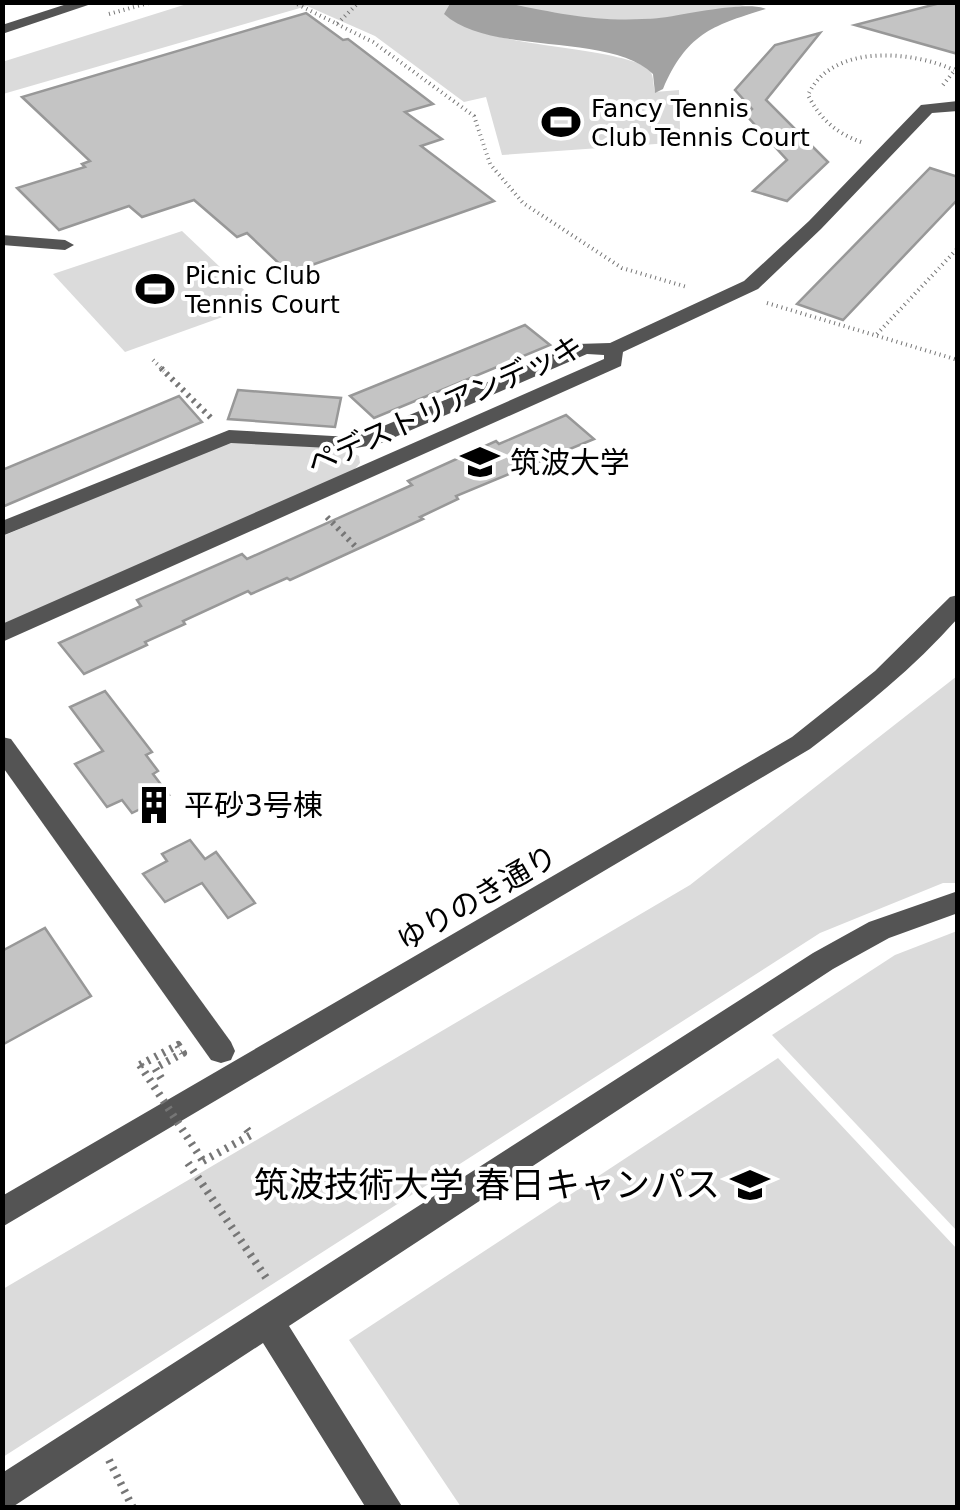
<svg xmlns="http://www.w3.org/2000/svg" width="960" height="1510" viewBox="0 0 960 1510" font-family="'DejaVu Sans','Noto Sans JP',sans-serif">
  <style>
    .green { fill: #dbdbdb }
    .water { fill: #a2a2a2 }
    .building { fill: #c4c4c4; stroke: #989898; stroke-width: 2.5 }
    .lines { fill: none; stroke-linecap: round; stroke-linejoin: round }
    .path-far2 { stroke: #767676; stroke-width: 4; stroke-dasharray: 1 4; stroke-linecap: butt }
    .path-far1 { stroke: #767676; stroke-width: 6; stroke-dasharray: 2.5 5; stroke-linecap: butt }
    .path { stroke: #767676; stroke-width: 8; stroke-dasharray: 2.5 6; stroke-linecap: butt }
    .minor { fill: #545454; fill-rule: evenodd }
    .path-bridge { stroke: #767676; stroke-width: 8; stroke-dasharray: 2.5 6; stroke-linecap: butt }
    .labels { text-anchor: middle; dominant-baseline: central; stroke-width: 8; stroke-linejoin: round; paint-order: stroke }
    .far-poi-label { font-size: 25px; fill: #000; stroke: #fff; text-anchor: start }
    .street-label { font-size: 30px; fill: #000; stroke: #fff }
    .poi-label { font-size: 30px; fill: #000; stroke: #fff; text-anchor: start }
    .near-poi-label { font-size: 35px; fill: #000; stroke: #fff; text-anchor: end }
  </style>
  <rect width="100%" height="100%" fill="#fff"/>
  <g class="green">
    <path d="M 190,3 L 451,3 L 445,14 C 474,42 571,46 613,56 C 624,59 642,62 650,71 C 654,76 653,86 655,92 L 679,90 L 680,130 L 670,143 L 502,155 L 486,97 L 464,102 L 375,36 L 307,6 L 3,94 L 2,62 Z"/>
    <path d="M 504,3 L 755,3 C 674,21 585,30 504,3 Z"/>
    <path d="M 182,231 L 259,304 L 125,352 L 53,274 Z"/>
    <path d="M 227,442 L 342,448 L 359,456 L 360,463 L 354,470 L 3,626 L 3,536 Z"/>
    <path d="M 957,676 L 957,883 L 943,883 L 820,933 L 3,1457 L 3,1289 L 690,885 Z"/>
    <path d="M 957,931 L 958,931 L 957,1231 L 772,1035 L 895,955 Z"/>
    <path d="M 778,1058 L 957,1249 L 957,1507 L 461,1507 L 349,1340 Z"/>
  </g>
  <path class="water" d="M 451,2 C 468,2 489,0 506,3 C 564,14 598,23 659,18 C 684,15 747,0 766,9 C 711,26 687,34 663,89 L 655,93 L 653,74 C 610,32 489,56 444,14 Z"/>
  <g class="building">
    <path d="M 944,2 L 958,2 L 958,54 L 855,25 Z"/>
    <path d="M 306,13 L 343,40 L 348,39 L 433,104 L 405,112 L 442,139 L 421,146 L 494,201 L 289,273 L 247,233 L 237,237 L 194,200 L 142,217 L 129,206 L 59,230 L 17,188 L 85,167 L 82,164 L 90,161 L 22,97 Z"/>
    <path d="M 820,33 L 766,100 L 828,162 L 787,201 L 753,191 L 787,160 L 746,115 L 752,109 L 735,90 L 775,45 Z"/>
    <path d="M 930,168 L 958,177 L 958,199 L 843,320 L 797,304 Z"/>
    <path d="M 525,325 L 550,345 L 374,418 L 350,396 Z"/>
    <path d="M 238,390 L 341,398 L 335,427 L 228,419 Z"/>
    <path d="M 179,396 L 202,422 L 2,507 L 2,470 Z"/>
    <path d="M 566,415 L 594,439 L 456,496 L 458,499 L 420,517 L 423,519 L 290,580 L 287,578 L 251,594 L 248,591 L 183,621 L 185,624 L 145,642 L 147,645 L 84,674 L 59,643 L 141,606 L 137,600 L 242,554 L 247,559 L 412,485 L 408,481 L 496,441 L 499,444 Z"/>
    <path d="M 105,691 L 152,752 L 146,755 L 158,771 L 153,774 L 169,795 L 132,813 L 122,800 L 107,807 L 75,764 L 103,751 L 70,707 Z"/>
    <path d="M 190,840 L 205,859 L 216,852 L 255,903 L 228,918 L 202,883 L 165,902 L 143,874 L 167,861 L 162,854 Z"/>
    <path d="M 45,928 L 91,996 L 2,1045 L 2,951 Z"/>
  </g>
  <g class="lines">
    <g class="path-far2">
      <path d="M 293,2 L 337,24 L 359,2"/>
      <path d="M 109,14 L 152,2"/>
      <path d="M 337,24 L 373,42 L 474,116 L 490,164 L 523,203 L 622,268 L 687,287"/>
      <path d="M 943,85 L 958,66"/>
      <path d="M 861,142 C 836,133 820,119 808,95 C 831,44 910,50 954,70"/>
      <path d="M 767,303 L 958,360"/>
      <path d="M 877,334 L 958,248"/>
      <path d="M 153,360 L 164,371"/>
    </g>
    <g class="path-far1">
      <path d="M 161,368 L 214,421"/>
      <path d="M 327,517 L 355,546"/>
    </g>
    <g class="path">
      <path d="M 140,1065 L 178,1045 L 183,1053 L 155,1068 L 164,1083"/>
      <path d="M 203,1161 L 251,1135 L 245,1127"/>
      <path d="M 188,1163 L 269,1282"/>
      <path d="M 109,1460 L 133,1508"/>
    </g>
    <g class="minor">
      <path d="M 73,2 L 97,2 L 2,34 L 2,25 Z"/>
      <path d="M 958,101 L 958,111 L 932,113 L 821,229 L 758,289 L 623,352 L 621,366 L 2,642 L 2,624 L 604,359 L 604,355 L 587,354 L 379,444 L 350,449 L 231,443 L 2,536 L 2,521 L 229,430 L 350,437 L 367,433 L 577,344 L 610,343 L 744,281 L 809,221 L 921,105 Z"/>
      <path d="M 2,235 L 65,240 L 74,245 L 65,250 L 2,245 Z"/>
      <path d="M 958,595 L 958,618 C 914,668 862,709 810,749 L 2,1227 L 2,1196 L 792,737 L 875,671 L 950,597 Z"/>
      <path d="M 2,737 L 11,739 L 231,1042 L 235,1051 L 231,1060 L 221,1063 L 211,1060 L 2,766 Z"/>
      <path d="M 958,891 L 958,913 L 889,938 L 833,969 L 289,1326 L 403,1508 L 366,1508 L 263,1343 L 14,1506 L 2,1508 L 2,1473 L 813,953 L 869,922 Z"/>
    </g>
    <path class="path-bridge" d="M 140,1065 L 203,1161"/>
  </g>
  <defs>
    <g id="stadium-bare" transform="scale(3)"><path d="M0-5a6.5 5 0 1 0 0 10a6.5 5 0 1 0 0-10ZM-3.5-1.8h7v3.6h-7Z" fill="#000" stroke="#fff" stroke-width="2.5" paint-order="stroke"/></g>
    <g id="university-bare" transform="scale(3)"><path d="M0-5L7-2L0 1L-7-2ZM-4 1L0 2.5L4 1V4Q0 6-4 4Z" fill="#000" stroke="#fff" stroke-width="2.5" paint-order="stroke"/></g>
    <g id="building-bare" transform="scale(3)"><path d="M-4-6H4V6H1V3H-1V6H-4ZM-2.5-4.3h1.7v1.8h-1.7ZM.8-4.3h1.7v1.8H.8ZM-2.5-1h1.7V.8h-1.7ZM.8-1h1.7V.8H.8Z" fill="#000" stroke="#fff" stroke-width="2.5" paint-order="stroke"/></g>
  </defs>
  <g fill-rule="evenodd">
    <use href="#stadium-bare" x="561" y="122"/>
    <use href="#stadium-bare" x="155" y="289"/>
    <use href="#university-bare" x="480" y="462"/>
    <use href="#building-bare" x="154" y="805"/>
    <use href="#university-bare" x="750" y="1185"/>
  </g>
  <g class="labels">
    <g class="far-poi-label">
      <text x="591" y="108">Fancy Tennis<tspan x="591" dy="29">Club Tennis Court</tspan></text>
      <text x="185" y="275">Picnic Club<tspan x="185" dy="29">Tennis Court</tspan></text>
    </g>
    <g class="street-label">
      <text transform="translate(445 405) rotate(-24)">ペデストリアンデッキ</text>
      <text transform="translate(477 898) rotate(-30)">ゆりのき通り</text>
    </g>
    <g class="poi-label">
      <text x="510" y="462">筑波大学</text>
      <text x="184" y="805">平砂3号棟</text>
    </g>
    <g class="near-poi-label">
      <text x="720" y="1185">筑波技術大学 春日キャンパス</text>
    </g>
  </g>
  <rect width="960" height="1510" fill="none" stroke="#000000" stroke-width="10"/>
</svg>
